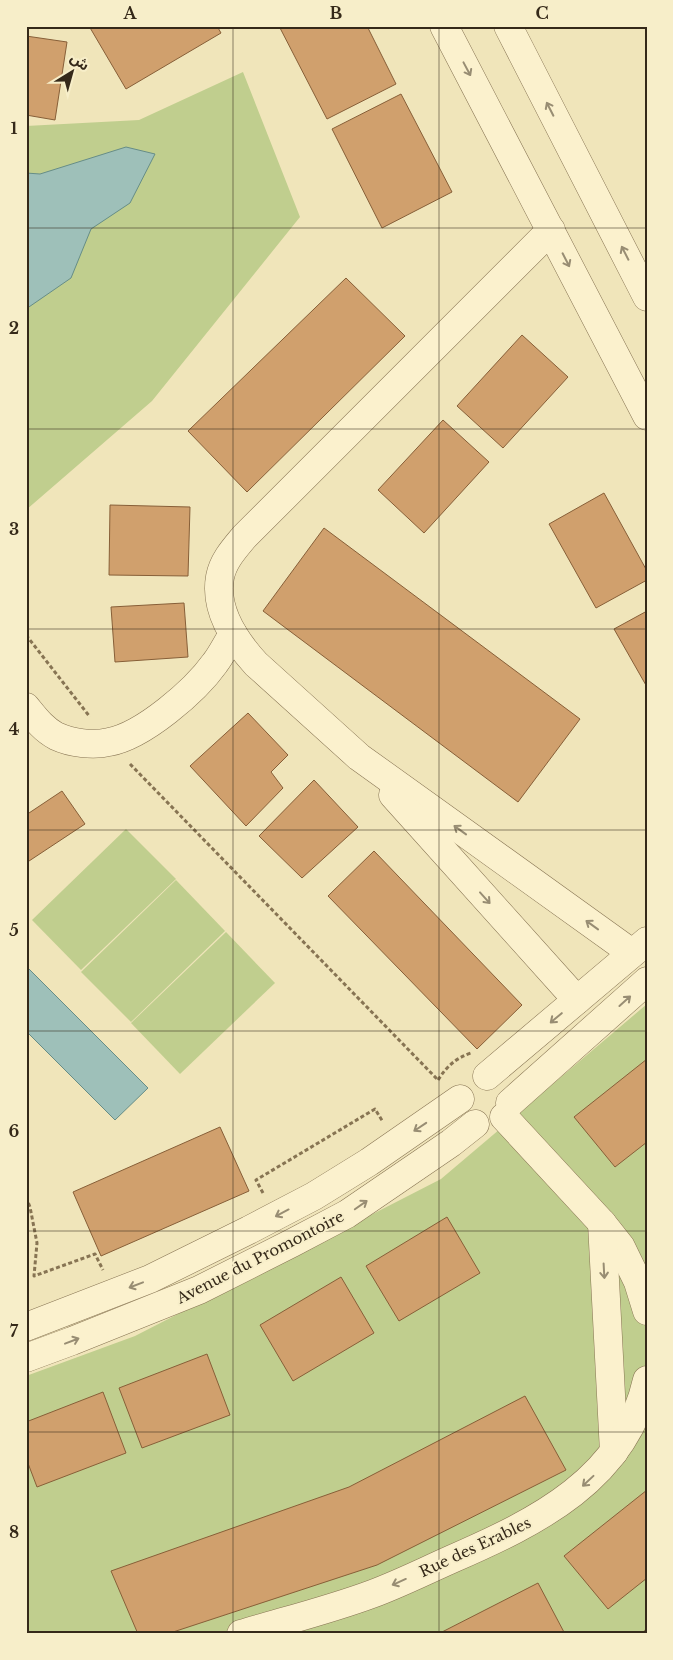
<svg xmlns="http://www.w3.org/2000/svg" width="673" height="1660" viewBox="0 0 673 1660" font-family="'Libre Baskerville','Noto Sans Arabic',serif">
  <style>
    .green { fill: #c0ce8e }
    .water { fill: #9ec0b9; stroke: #668d87 }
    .building { fill: #d0a06d; stroke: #875f38 }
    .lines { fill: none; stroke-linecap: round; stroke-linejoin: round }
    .minor-casing { stroke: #877453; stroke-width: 29 }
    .path { stroke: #877453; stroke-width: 3; stroke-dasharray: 4 2.5; stroke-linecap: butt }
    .minor { stroke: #fbf1cd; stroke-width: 28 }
    .oneway { stroke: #988d73 }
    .grid { fill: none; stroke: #352919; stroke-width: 1; stroke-opacity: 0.55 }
    .labels { text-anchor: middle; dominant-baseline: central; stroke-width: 4; stroke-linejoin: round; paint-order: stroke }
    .street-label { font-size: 15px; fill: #352919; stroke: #f7eec9 }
    .neatline { fill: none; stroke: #352919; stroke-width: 2 }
    .grid-label { font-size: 16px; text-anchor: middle; font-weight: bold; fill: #352919 }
  </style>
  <rect width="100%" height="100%" fill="#f0e5ba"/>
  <g class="green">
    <path d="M 243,72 L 300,217 L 152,401 L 26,510 L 26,126 L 139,120 Z"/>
    <path d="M 126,829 L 176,879 L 81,970 L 32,920 Z"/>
    <path d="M 176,880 L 225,931 L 131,1022 L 81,972 Z"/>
    <path d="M 226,932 L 275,983 L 180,1074 L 131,1023 Z"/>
    <path d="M 647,1004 L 647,1634 L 26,1634 L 26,1376 L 135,1336 L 441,1179 Z"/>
  </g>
  <g class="water">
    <path d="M 126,147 L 155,154 L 130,203 L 91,229 L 71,278 L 26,309 L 26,173 L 40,174 Z"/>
    <path d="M 26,966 L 148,1088 L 115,1120 L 26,1031 Z"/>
  </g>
  <g class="building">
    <path d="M 89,26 L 217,26 L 221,33 L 126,89 Z"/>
    <path d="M 279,26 L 367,26 L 396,84 L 327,119 Z"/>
    <path d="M 26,36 L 67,42 L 55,120 L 26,115 Z"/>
    <path d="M 401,94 L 452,192 L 382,228 L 332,129 Z"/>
    <path d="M 346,278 L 405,336 L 247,492 L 188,431 Z"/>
    <path d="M 522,335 L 568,377 L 503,448 L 457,406 Z"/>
    <path d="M 443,420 L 489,462 L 424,533 L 378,490 Z"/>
    <path d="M 604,493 L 647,571 L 647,580 L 596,608 L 549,524 Z"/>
    <path d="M 110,505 L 190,507 L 188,576 L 109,575 Z"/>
    <path d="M 324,528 L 580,719 L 518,802 L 263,611 Z"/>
    <path d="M 184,603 L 188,657 L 115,662 L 111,607 Z"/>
    <path d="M 647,611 L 647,687 L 614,629 Z"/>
    <path d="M 248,713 L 288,755 L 271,772 L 283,788 L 246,826 L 190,766 Z"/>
    <path d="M 314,780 L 358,827 L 302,878 L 259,836 Z"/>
    <path d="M 62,791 L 85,824 L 26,863 L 26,815 Z"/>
    <path d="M 374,851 L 522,1005 L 477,1049 L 328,896 Z"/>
    <path d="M 647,1059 L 647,1142 L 615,1167 L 574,1117 Z"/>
    <path d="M 220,1127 L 249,1191 L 101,1256 L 73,1192 Z"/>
    <path d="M 447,1217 L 480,1273 L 399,1321 L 366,1266 Z"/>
    <path d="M 341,1277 L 374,1333 L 293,1381 L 260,1325 Z"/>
    <path d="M 207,1354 L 230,1415 L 142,1448 L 119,1388 Z"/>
    <path d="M 103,1392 L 126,1453 L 37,1487 L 26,1458 L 26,1422 Z"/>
    <path d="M 525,1396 L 566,1470 L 377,1565 L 167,1634 L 138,1634 L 111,1571 L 349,1487 Z"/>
    <path d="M 647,1490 L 647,1578 L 608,1609 L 564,1556 Z"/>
    <path d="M 538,1583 L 565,1634 L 443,1634 L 442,1632 Z"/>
  </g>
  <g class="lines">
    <g class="minor-casing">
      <g id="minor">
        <path d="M 444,26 L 647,416"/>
        <path d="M 508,26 L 647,297"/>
        <path d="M 551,230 L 244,537 C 234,549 223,561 220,577 C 214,610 235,641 256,664 L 359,757 L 632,953"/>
        <path d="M 26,707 C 35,718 43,729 56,736 C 71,743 93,746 109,742 C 143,736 195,691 215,663 C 222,654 227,643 233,634"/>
        <path d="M 393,795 L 577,1000"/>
        <path d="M 487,1076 L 647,941"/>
        <path d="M 510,1103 L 647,981"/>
        <path d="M 504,1117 L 602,1223 L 621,1247 L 638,1282 L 647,1311"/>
        <path d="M 602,1223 L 614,1452"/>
        <path d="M 26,1327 L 150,1279 L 249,1230 L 314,1196 L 369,1162 L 460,1099"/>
        <path d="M 26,1358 L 72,1341 L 199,1290 L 292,1243 L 347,1214 L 451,1143 L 475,1124"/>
        <path d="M 241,1634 C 284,1621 329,1610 372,1594 C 399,1584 425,1571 452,1559 C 537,1522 625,1479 647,1380"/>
      </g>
    </g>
    <g class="path">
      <path d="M 26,635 L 90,717"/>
      <path d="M 130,764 L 438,1080"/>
      <path d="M 438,1080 C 447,1066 456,1058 471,1053"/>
      <path d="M 263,1193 L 256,1180 L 375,1109 L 383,1122"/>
      <path d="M 26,1197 L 30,1207 L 37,1243 L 34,1276 L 95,1254 L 103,1270"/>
      <path d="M 644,1634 L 647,1628"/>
    </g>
    <use href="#minor" class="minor"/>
  </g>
  <defs><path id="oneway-shaft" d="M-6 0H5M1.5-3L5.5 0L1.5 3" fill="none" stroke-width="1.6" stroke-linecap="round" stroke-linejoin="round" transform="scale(1.25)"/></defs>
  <g class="oneway">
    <use href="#oneway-shaft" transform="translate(467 69) rotate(62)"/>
    <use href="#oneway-shaft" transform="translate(550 109) rotate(-117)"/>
    <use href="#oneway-shaft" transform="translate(625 253) rotate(-117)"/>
    <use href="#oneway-shaft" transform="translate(566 260) rotate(63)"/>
    <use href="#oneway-shaft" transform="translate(460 830) rotate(-144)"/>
    <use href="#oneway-shaft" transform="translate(485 898) rotate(48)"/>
    <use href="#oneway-shaft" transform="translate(592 925) rotate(-144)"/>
    <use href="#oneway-shaft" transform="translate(625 1001) rotate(-42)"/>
    <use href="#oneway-shaft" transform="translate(556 1018) rotate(140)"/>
    <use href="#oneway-shaft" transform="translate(420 1127) rotate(146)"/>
    <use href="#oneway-shaft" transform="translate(361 1205) rotate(-35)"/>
    <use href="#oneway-shaft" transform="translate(282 1213) rotate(152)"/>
    <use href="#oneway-shaft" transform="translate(604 1271) rotate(87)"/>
    <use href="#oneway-shaft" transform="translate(136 1285) rotate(159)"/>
    <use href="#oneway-shaft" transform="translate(72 1341) rotate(-21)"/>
    <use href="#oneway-shaft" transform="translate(588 1481) rotate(137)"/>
    <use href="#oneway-shaft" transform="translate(399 1582) rotate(156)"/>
  </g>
  <path class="grid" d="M 233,26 L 233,1634M 439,26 L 439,1634M 26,228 L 647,228M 26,429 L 647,429M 26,629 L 647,629M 26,830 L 647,830M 26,1031 L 647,1031M 26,1231 L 647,1231M 26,1432 L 647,1432"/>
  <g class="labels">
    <g class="street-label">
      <text transform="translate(260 1257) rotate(-27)">Avenue du Promontoire</text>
      <text transform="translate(475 1547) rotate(-25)">Rue des Erables</text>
    </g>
  </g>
  <rect width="673" height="1660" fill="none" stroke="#f7eec9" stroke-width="55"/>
  <g transform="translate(72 72) rotate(37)" stroke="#f7eec9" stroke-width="4" paint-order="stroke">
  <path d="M0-4L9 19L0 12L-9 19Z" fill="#352919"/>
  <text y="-8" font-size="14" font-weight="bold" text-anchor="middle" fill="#352919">ش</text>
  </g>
  <rect x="28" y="28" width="618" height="1604" class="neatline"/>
  <g class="grid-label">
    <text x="130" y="19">A</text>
    <text x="336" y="19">B</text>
    <text x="542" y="19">C</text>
    <text x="14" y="134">1</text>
    <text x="14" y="334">2</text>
    <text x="14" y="535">3</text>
    <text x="14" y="735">4</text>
    <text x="14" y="936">5</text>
    <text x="14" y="1137">6</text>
    <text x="14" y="1337">7</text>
    <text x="14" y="1538">8</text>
  </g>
</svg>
